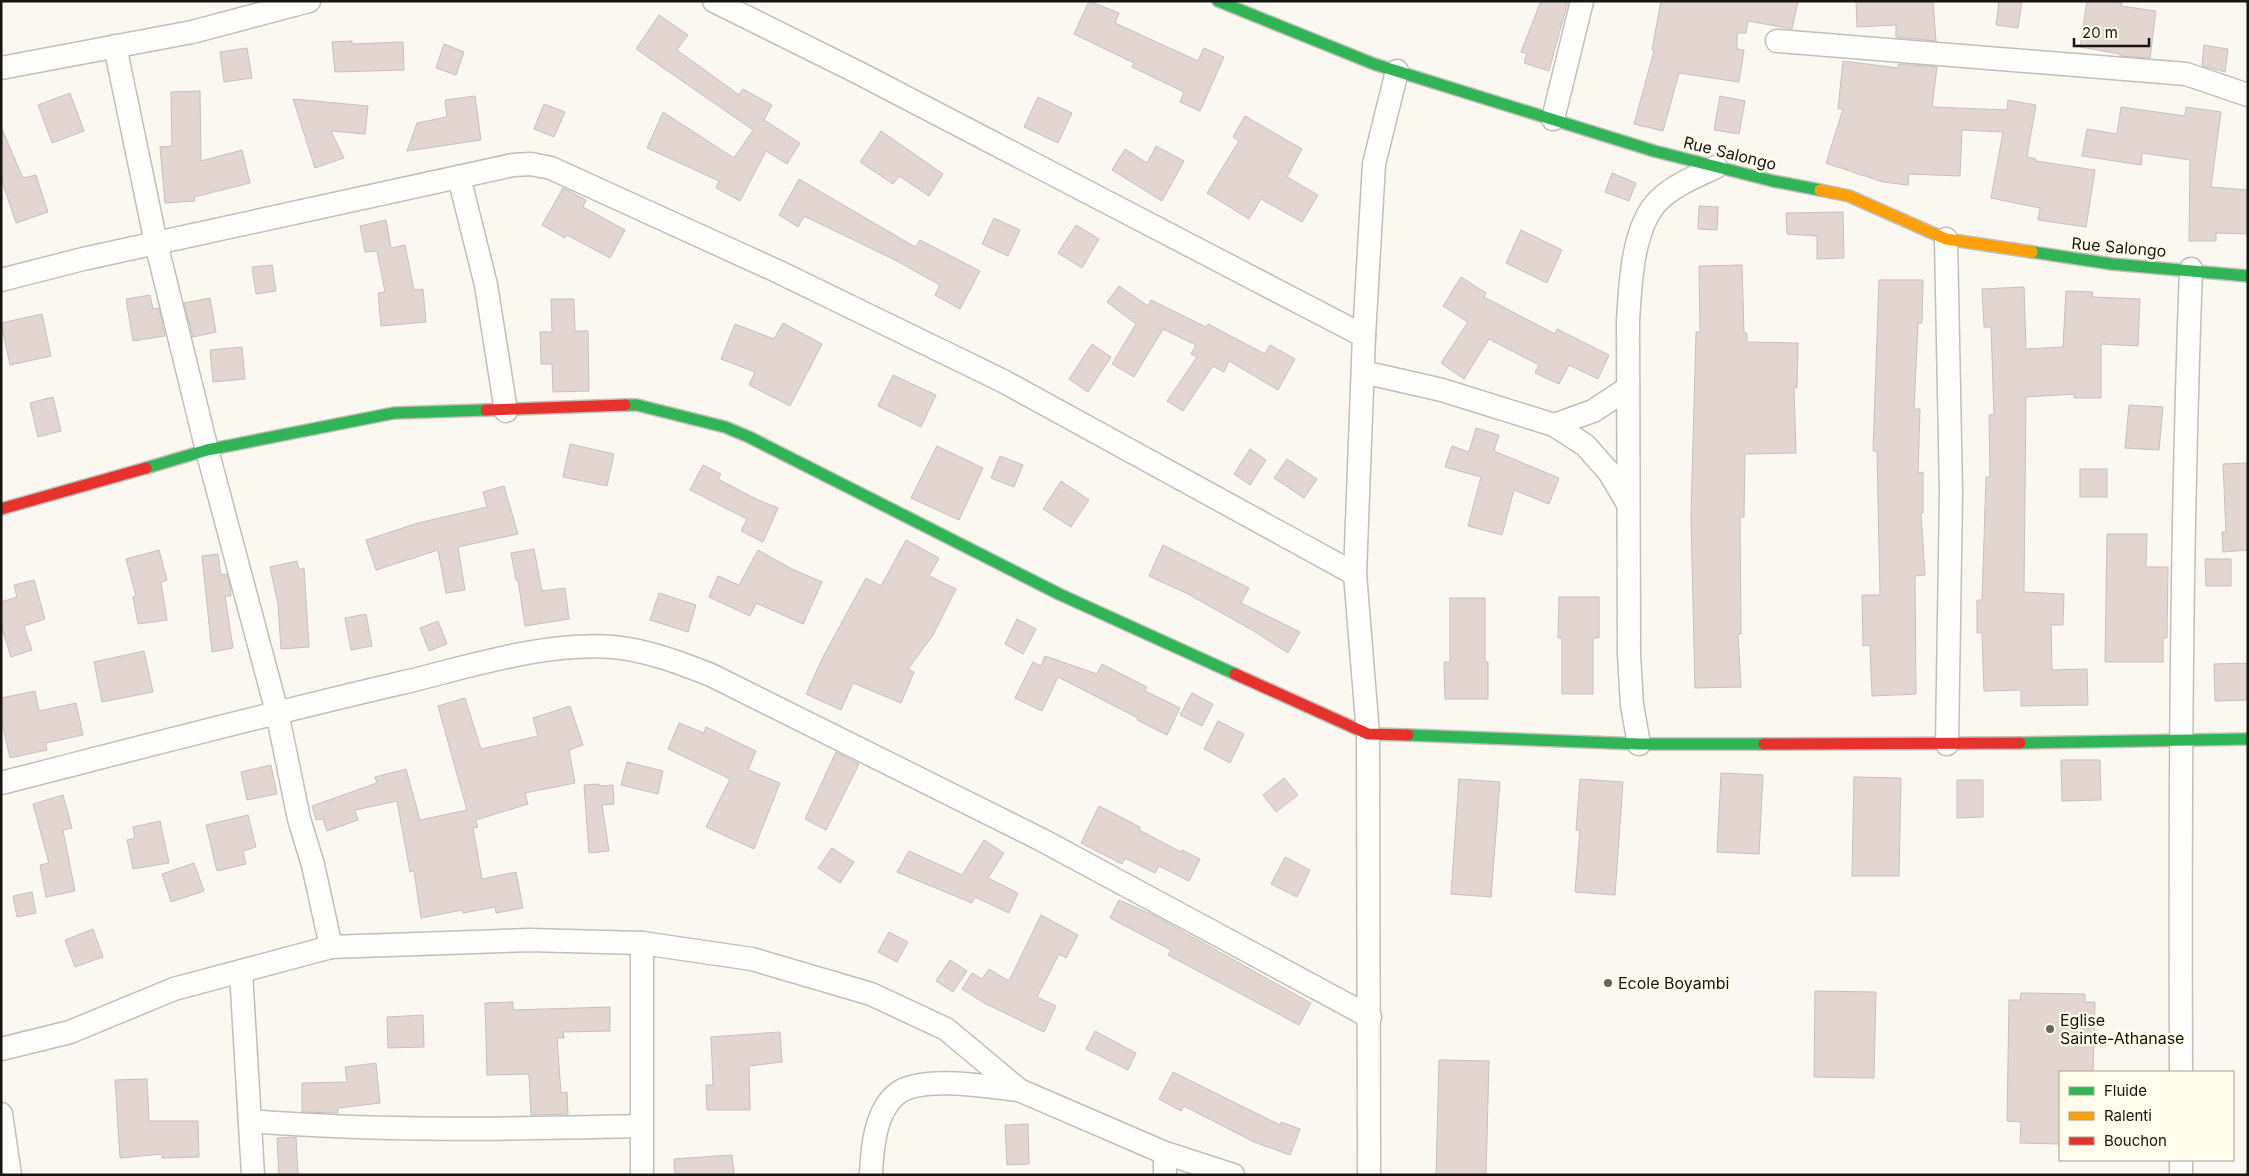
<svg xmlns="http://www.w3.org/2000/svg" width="2249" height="1176" viewBox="0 0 2249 1176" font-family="Inter,sans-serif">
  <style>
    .building { fill: #e3d6d0; stroke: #c5c1bc }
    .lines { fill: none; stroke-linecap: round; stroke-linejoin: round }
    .street-casing { stroke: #c0bfb8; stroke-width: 25 }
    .fast-casing { stroke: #c0bfb8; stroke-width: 14 }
    .slow-casing { stroke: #c0bfb8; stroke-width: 14 }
    .jam-casing { stroke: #c0bfb8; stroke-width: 14 }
    .street { stroke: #fefefd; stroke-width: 22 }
    .fast { stroke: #30b455; stroke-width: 11 }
    .slow { stroke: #ff9f0a; stroke-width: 11 }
    .jam { stroke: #e5322d; stroke-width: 11 }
    .poi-dot { fill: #66645e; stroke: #fffceb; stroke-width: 2 }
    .labels { text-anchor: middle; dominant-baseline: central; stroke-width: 4.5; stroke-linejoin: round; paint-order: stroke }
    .street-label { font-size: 16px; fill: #16150f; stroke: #fffceb }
    .poi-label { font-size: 16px; fill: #16150f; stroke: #fffceb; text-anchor: start }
  </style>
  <rect width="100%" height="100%" fill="#faf8f0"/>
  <g class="building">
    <path d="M 1089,1 L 1119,13 L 1115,23 L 1198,61 L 1204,48 L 1224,57 L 1200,111 L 1180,102 L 1184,92 L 1132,67 L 1134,63 L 1074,34 Z"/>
    <path d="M 1541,1 L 1568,1 L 1549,71 L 1524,63 L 1527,54 L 1521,52 Z"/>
    <path d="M 1661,1 L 1798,1 L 1792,29 L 1748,21 L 1746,33 L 1737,33 L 1737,49 L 1744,50 L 1739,82 L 1679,73 L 1663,131 L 1634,124 L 1654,51 L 1652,50 Z"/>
    <path d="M 1856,1 L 1933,1 L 1936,41 L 1896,37 L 1896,25 L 1857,27 Z"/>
    <path d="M 1999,1 L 2022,1 L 2018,28 L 1996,25 Z"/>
    <path d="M 2087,1 L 2108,1 L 2122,3 L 2121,6 L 2156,11 L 2150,58 L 2120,56 L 2120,54 L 2080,47 Z"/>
    <path d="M 659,15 L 688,35 L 677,50 L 739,95 L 743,89 L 772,105 L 764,120 L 800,143 L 787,164 L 766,151 L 740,201 L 716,188 L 719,181 L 647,148 L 663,112 L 734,158 L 753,130 L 636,49 Z"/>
    <path d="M 352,41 L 352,44 L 403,42 L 404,70 L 335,72 L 332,42 Z"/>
    <path d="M 444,44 L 464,52 L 456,75 L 436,68 Z"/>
    <path d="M 2204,45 L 2228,49 L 2225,72 L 2202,66 Z"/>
    <path d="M 247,48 L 252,78 L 224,82 L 220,52 Z"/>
    <path d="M 1843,61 L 1898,68 L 1898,64 L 1937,67 L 1932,107 L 2007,110 L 2008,100 L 2036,105 L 2027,157 L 2036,159 L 2036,161 L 2095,170 L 2086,227 L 2038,220 L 2040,208 L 1991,198 L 2003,132 L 1962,130 L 1960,176 L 1909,174 L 1908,185 L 1883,182 L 1826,163 L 1843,109 L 1838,109 Z"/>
    <path d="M 200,91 L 201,161 L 242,150 L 250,183 L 194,197 L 195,201 L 165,203 L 160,147 L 172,146 L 171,92 Z"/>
    <path d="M 70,93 L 84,131 L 52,143 L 38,105 Z"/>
    <path d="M 475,96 L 481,140 L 407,151 L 417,123 L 447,117 L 445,100 Z"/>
    <path d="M 1720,96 L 1745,101 L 1739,134 L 1714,130 Z"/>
    <path d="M 1038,97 L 1072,113 L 1058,143 L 1024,127 Z"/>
    <path d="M 293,99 L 368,106 L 365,134 L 331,131 L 344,158 L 315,168 Z"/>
    <path d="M 544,104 L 565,112 L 554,137 L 534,129 Z"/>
    <path d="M 2121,107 L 2185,116 L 2186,107 L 2221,112 L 2211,187 L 2248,190 L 2248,234 L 2216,233 L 2216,241 L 2189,241 L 2190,160 L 2142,153 L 2141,165 L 2082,156 L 2087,129 L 2117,134 Z"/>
    <path d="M 1245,116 L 1302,149 L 1287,177 L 1318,195 L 1302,222 L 1261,199 L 1249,219 L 1207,193 L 1239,141 L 1233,137 Z"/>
    <path d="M 1,127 L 23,178 L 36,175 L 48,212 L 16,223 L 1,178 Z"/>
    <path d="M 881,131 L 943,174 L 929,196 L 899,176 L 893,184 L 860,162 Z"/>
    <path d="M 1156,146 L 1184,161 L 1162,201 L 1112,170 L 1125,149 L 1147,163 Z"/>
    <path d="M 1612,173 L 1636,183 L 1629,201 L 1605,192 Z"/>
    <path d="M 799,179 L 915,247 L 920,240 L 980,271 L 960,309 L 935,295 L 940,285 L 895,260 L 804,216 L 798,227 L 779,215 Z"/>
    <path d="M 563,188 L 586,200 L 583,207 L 625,230 L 610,258 L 567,235 L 565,238 L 542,225 Z"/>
    <path d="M 1699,206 L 1718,207 L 1717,230 L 1698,229 Z"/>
    <path d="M 1843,212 L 1844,258 L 1817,259 L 1817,236 L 1787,234 L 1786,213 Z"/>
    <path d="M 994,218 L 1020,230 L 1008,256 L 982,244 Z"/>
    <path d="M 386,220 L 391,248 L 405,245 L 414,290 L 423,289 L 426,322 L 381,326 L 378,293 L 385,292 L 377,251 L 365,252 L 360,226 Z"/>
    <path d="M 1076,225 L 1099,239 L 1082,268 L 1058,253 Z"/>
    <path d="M 1521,230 L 1562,250 L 1547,283 L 1506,263 Z"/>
    <path d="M 272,265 L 276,291 L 256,294 L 252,267 Z"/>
    <path d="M 1742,265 L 1744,333 L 1747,333 L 1747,342 L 1798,343 L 1797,388 L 1794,387 L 1796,453 L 1745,454 L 1744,517 L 1740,517 L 1741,634 L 1738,634 L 1741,687 L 1695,688 L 1691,516 L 1696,332 L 1700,332 L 1699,266 Z"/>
    <path d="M 1461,277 L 1486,293 L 1484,297 L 1555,334 L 1557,329 L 1609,355 L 1598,379 L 1569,365 L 1559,384 L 1535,373 L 1539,365 L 1489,339 L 1464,379 L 1441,363 L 1468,322 L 1443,306 Z"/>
    <path d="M 1879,280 L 1923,280 L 1922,323 L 1918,323 L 1914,409 L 1920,409 L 1918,473 L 1923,472 L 1923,513 L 1921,513 L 1925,575 L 1915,576 L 1916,694 L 1872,696 L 1870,645 L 1863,646 L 1862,595 L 1880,595 L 1877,451 L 1873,451 Z"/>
    <path d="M 1119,286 L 1148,306 L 1151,300 L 1206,327 L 1208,324 L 1265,354 L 1270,345 L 1295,359 L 1278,390 L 1229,361 L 1224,372 L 1213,366 L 1183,411 L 1167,401 L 1197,357 L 1191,354 L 1196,345 L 1163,329 L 1134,377 L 1112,364 L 1136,324 L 1107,302 Z"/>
    <path d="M 2024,287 L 2026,349 L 2063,347 L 2066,291 L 2093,292 L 2092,297 L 2140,299 L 2138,346 L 2101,344 L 2101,398 L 2074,398 L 2074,394 L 2026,397 L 2024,592 L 2064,594 L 2063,625 L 2051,625 L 2052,670 L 2087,669 L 2088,705 L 2021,706 L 2021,690 L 1984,691 L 1982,633 L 1977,633 L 1977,600 L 1982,600 L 1986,477 L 1990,477 L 1989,415 L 1994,415 L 1991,327 L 1984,327 L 1982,289 Z"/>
    <path d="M 150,295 L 153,309 L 159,308 L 165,336 L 133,341 L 126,299 Z"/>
    <path d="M 210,298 L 216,332 L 193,337 L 184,303 Z"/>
    <path d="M 551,299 L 574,299 L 575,331 L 588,331 L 589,391 L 553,392 L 552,364 L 541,364 L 540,332 L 552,332 Z"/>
    <path d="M 42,314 L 51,356 L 10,365 L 1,323 Z"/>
    <path d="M 783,323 L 822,344 L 790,406 L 749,385 L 755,372 L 721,359 L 735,324 L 774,339 Z"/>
    <path d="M 1092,344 L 1111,357 L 1088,392 L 1069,379 Z"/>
    <path d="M 242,347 L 245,379 L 213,382 L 210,350 Z"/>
    <path d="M 893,375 L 936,395 L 921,427 L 878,406 Z"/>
    <path d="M 53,397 L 61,431 L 38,437 L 30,403 Z"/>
    <path d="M 2129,405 L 2163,407 L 2159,450 L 2125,448 Z"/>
    <path d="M 1476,428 L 1499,435 L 1494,451 L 1559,478 L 1549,504 L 1514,490 L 1502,535 L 1468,526 L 1481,477 L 1445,467 L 1452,446 L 1469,452 Z"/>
    <path d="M 570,444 L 614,454 L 607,486 L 563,477 Z"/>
    <path d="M 937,446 L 983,468 L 959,520 L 911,498 Z"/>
    <path d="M 1250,449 L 1266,460 L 1250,485 L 1234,474 Z"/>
    <path d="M 1000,456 L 1023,465 L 1014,487 L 991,478 Z"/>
    <path d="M 1287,459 L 1317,479 L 1304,498 L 1274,478 Z"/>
    <path d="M 2248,463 L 2248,550 L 2223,552 L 2222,532 L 2226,532 L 2223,464 Z"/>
    <path d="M 703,465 L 721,474 L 718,479 L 756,499 L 778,508 L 763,542 L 741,531 L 747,519 L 690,490 Z"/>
    <rect x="2080" y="469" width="27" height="28"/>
    <path d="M 1061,481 L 1089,500 L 1071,527 L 1043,509 Z"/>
    <path d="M 504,486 L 518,534 L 458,547 L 465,590 L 446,593 L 438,550 L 376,570 L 366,540 L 418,523 L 487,507 L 483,492 Z"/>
    <path d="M 2107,534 L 2147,534 L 2146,567 L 2168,567 L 2167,638 L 2163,638 L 2163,662 L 2105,662 Z"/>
    <path d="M 906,540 L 939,558 L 929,576 L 956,589 L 933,635 L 908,669 L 914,672 L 901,703 L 853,683 L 841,710 L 806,694 L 823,657 L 866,578 L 881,586 Z"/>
    <path d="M 1163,545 L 1249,588 L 1241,603 L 1300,632 L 1288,653 L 1252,630 L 1188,594 L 1149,576 Z"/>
    <path d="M 534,549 L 542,591 L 565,588 L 569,619 L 525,626 L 518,580 L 516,580 L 511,553 Z"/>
    <path d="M 159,550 L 167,580 L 161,582 L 167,620 L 138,624 L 133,597 L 136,596 L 126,559 Z"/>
    <path d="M 758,550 L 792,569 L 822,582 L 803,624 L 756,603 L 750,616 L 709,597 L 718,576 L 739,585 Z"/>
    <path d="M 218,554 L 221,575 L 227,574 L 230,586 L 231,596 L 225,596 L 233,648 L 212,652 L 202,556 Z"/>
    <path d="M 2205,559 L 2231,559 L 2231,586 L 2206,586 Z"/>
    <path d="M 297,561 L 299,570 L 304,568 L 309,647 L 281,649 L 278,604 L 270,567 Z"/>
    <path d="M 34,580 L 45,619 L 24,626 L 32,650 L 11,657 L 1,625 L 1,602 L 17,597 L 14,585 Z"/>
    <path d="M 659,593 L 696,605 L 688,632 L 650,620 Z"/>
    <path d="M 1559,597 L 1599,597 L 1599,638 L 1593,638 L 1593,694 L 1562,694 L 1562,638 L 1558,638 Z"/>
    <path d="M 1450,598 L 1485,598 L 1485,662 L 1488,662 L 1488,699 L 1445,699 L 1444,662 L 1450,662 Z"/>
    <path d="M 366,614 L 372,646 L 351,650 L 345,618 Z"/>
    <path d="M 1017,619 L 1036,629 L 1023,654 L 1005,644 Z"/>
    <path d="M 438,621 L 447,644 L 429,651 L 420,628 Z"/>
    <path d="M 144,651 L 153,692 L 102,702 L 94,662 Z"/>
    <path d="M 1045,656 L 1097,674 L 1102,664 L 1147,687 L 1145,691 L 1180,708 L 1167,735 L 1137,720 L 1138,718 L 1058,677 L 1042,711 L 1015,698 L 1033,662 L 1041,666 Z"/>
    <path d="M 2248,663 L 2248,700 L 2215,701 L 2214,664 Z"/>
    <path d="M 35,691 L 39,711 L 76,703 L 83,735 L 46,743 L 47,750 L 10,758 L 3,727 L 1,727 L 1,698 Z"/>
    <path d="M 1192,693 L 1213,704 L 1202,726 L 1180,715 Z"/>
    <path d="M 465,698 L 481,749 L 538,736 L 533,718 L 570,706 L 583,745 L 569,750 L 575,783 L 525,793 L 528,804 L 476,820 L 478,827 L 473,828 L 482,879 L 516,872 L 523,908 L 496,913 L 495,907 L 463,913 L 462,910 L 421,918 L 414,871 L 410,872 L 397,801 L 355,810 L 358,820 L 327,831 L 323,819 L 316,820 L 312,806 L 377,783 L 375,777 L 406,769 L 420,820 L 467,810 L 438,706 Z"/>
    <path d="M 1218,721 L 1244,734 L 1230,763 L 1204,749 Z"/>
    <path d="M 679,723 L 704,733 L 706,727 L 756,751 L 748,770 L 780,783 L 754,849 L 706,827 L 730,779 L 668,749 Z"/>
    <path d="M 836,752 L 859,764 L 826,830 L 805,819 Z"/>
    <path d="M 2061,760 L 2100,760 L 2101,800 L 2062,801 Z"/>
    <path d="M 627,762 L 663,771 L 658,794 L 621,785 Z"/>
    <path d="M 271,765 L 277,794 L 247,800 L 241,772 Z"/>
    <path d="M 1721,773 L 1763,775 L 1759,854 L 1717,852 Z"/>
    <path d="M 1854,777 L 1901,778 L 1899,876 L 1852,876 Z"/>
    <path d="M 1284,778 L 1298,795 L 1276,812 L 1263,795 Z"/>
    <path d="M 1459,779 L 1500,782 L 1491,897 L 1451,894 Z"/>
    <path d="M 1580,779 L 1623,782 L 1615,895 L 1575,892 L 1580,830 L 1576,830 Z"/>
    <path d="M 1957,780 L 1983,780 L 1983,817 L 1957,818 Z"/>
    <path d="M 599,784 L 600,786 L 613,785 L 614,804 L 602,805 L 609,851 L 589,853 L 584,785 Z"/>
    <path d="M 63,795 L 72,828 L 63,830 L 75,891 L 46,897 L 40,865 L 49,863 L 33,804 Z"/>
    <path d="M 1099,806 L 1140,827 L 1139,830 L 1181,852 L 1182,850 L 1200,859 L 1189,881 L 1159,866 L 1155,873 L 1125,858 L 1122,864 L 1081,843 Z"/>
    <path d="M 248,815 L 256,847 L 243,851 L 246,864 L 217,871 L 206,825 Z"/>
    <path d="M 160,821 L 169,863 L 133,869 L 127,840 L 135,838 L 133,827 Z"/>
    <path d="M 984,840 L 1004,853 L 988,878 L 1018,893 L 1009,913 L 975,897 L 972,903 L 897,872 L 909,851 L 962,875 Z"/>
    <path d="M 832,848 L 854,862 L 840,883 L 818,868 Z"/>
    <path d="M 1285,857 L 1310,870 L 1297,897 L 1271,884 Z"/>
    <path d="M 194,863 L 204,891 L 171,902 L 162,874 Z"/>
    <path d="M 32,892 L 36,913 L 17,917 L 13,896 Z"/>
    <path d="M 1119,900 L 1153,915 L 1311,1003 L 1299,1025 L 1168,955 L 1171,950 L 1110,918 Z"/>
    <path d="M 1041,915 L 1078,935 L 1066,958 L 1059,954 L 1037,997 L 1056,1006 L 1044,1032 L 984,1003 L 962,989 L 972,973 L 982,979 L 989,969 L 1009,981 Z"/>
    <path d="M 93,929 L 103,957 L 75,967 L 65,940 Z"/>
    <path d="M 889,932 L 908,942 L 897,962 L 878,952 Z"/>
    <path d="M 950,960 L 967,971 L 953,992 L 936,981 Z"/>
    <path d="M 1815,991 L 1876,992 L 1874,1078 L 1814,1077 Z"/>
    <path d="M 2021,993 L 2085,994 L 2085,1002 L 2095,1002 L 2093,1072 L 2060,1072 L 2060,1144 L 2020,1143 L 2021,1122 L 2007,1121 L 2009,1000 L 2020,1000 Z"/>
    <path d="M 513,1002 L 513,1010 L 610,1007 L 610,1031 L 563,1032 L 564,1038 L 557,1038 L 561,1093 L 567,1092 L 568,1114 L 531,1115 L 529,1074 L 487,1075 L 485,1003 Z"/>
    <path d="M 423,1015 L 424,1047 L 388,1048 L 387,1017 Z"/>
    <path d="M 1095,1031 L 1136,1053 L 1128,1070 L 1086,1049 Z"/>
    <path d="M 780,1032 L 782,1062 L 749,1066 L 750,1110 L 707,1110 L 706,1085 L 713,1085 L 711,1037 Z"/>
    <path d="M 1439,1060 L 1489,1061 L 1486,1175 L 1436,1175 Z"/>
    <path d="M 376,1063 L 380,1103 L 338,1108 L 338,1113 L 302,1112 L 302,1083 L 347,1082 L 345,1067 Z"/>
    <path d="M 1173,1072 L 1280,1125 L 1281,1122 L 1300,1129 L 1290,1155 L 1254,1142 L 1184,1106 L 1181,1111 L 1159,1099 Z"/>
    <path d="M 147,1079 L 149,1121 L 198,1121 L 199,1157 L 162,1158 L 162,1154 L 120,1158 L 115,1080 Z"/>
    <path d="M 1028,1124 L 1029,1164 L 1007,1165 L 1005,1125 Z"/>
    <path d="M 296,1137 L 298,1175 L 279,1175 L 277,1138 Z"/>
    <path d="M 732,1155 L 734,1175 L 675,1175 L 674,1159 Z"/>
  </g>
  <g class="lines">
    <g class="street-casing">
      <g id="street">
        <path d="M 714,1 L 859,73 L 1364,336"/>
        <path d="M 1777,41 L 2186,74 L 2248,95"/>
        <path d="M 115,46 L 156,243 L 207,450 L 277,712 L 299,819 L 313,865 L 331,947"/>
        <path d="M 1,68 L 192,32 L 309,1"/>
        <path d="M 1553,119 L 1582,1"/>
        <path d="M 459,177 L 486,285 L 506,411"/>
        <path d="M 1946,239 L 1951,493 L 1947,744"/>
        <path d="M 1,280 L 83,259 L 513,165 L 531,164 L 551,168 L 779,272 L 1003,381 L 1355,574"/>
        <path d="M 1363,372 L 1442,390 L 1554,425 L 1585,445 L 1609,472 L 1628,504"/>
        <path d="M 1554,425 L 1593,411 L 1628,388"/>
        <path d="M 1639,744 L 1632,705 L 1629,655 L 1628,322 C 1630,287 1632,226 1659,200 C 1674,185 1697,176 1716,167"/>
        <path d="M 1,783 C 134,749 267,714 401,683 C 469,667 542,642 613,647 C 647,650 680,663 711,675 L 1042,840 L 1370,1017"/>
        <path d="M 241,972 L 253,1175"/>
        <path d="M 1,1049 L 70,1032 L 174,989 L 331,947 L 529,940 L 642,943 L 752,959 L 871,994 L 946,1029 L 1019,1090 L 1165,1153 L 1233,1175"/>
        <path d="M 2181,1072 C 2180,804 2181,537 2191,269"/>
        <path d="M 1,1114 L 10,1175"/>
        <path d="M 250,1121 C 381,1132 511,1129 641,1126"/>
        <path d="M 2181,1160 L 2181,1175"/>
        <path d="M 642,1175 L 642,943"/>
        <path d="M 871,1175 C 872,1149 875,1110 898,1093 C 923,1075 989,1087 1019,1090"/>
        <path d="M 1165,1175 L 1165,1153"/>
        <path d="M 1369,1175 L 1368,734 L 1355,574 L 1364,336 L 1374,164 L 1397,71"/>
      </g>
    </g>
    <g class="fast-casing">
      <g id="fast">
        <path d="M 1218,1 L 1374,64 L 1654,151 L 1773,181 L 1820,190"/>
        <path d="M 2032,252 L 2112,264 L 2248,276"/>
        <path d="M 625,405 L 637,405 L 725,427 L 749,437 L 1059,594 L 1235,674"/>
        <path d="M 146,468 L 207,450 L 394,413 L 486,410"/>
        <path d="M 1408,735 L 1639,744 L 1764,744"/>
        <path d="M 2020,743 L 2248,739"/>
      </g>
    </g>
    <g class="slow-casing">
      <path id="slow" d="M 1820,190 L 1849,196 L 1946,239 L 2032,252"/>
    </g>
    <g class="jam-casing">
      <g id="jam">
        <path d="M 486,410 L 625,405"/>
        <path d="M 1,509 L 146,468"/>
        <path d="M 1235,674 L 1368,734 L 1408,735"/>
        <path d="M 1764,744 L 2020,743"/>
      </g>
    </g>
    <use href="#street" class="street"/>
    <use href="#fast" class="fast"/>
    <use href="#slow" class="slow"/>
    <use href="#jam" class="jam"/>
  </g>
  <g class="poi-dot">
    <circle cx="1608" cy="983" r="5"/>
    <circle cx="2050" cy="1029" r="5"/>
  </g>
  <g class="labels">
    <g class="street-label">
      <text transform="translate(1730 153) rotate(14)">Rue Salongo</text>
      <text transform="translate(2119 247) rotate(5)">Rue Salongo</text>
    </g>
    <g class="poi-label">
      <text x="1618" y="983">Ecole Boyambi</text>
      <text x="2060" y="1020">Eglise<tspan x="2060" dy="18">Sainte-Athanase</tspan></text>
    </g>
  </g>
  <rect width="2249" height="1176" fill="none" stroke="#16150f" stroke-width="5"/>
  <rect x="2059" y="1071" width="175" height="90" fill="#fffceb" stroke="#a2a093"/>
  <rect x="2069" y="1087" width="25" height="8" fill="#30b455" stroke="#a2a093"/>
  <text x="2104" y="1096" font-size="15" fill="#16150f">Fluide</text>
  <rect x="2069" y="1112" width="25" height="8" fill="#ff9f0a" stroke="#a2a093"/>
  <text x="2104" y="1121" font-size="15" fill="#16150f">Ralenti</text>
  <rect x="2069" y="1137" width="25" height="8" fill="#e5322d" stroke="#a2a093"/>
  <text x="2104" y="1146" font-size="15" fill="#16150f">Bouchon</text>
  <path d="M2074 38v8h75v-8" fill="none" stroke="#16150f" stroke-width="2.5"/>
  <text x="2082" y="38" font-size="15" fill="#16150f" stroke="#fffceb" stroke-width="4" paint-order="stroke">20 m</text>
</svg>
